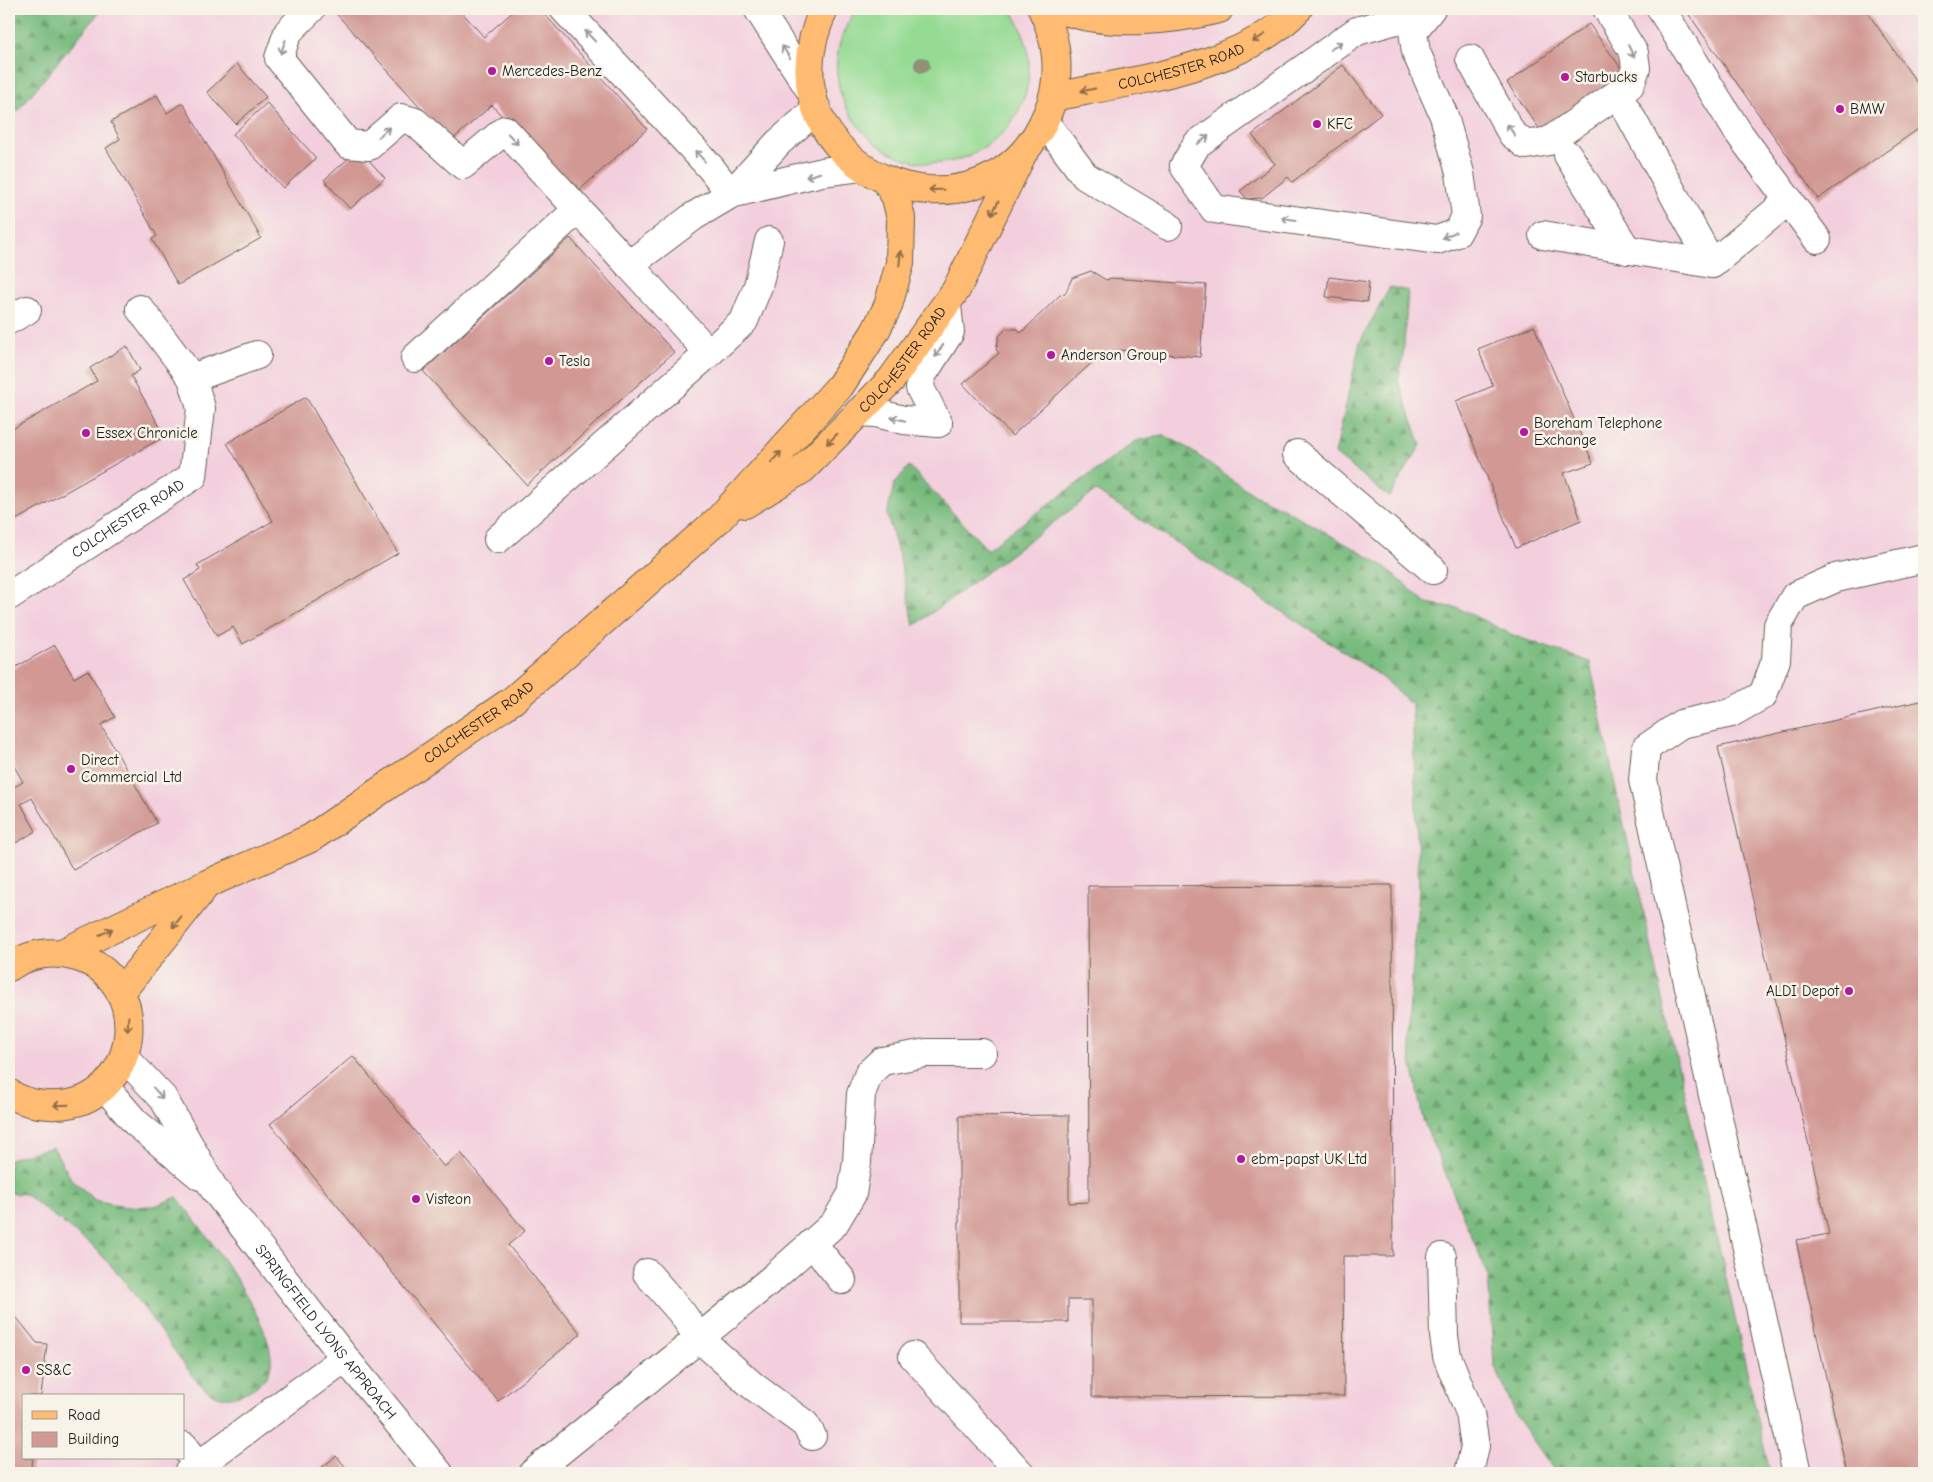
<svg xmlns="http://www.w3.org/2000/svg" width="1933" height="1482" viewBox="0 0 1933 1482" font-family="'Comic Neue',sans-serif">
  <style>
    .built { fill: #f3cfde; fill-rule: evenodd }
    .grass { fill: #96db94; stroke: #597c58 }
    .forest { fill: url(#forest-firs); stroke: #4a6c4d }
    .building { fill: #d29994 }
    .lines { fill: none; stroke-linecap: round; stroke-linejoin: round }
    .minor-casing { stroke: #665f53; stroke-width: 30 }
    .major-casing { stroke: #665f53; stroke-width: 30 }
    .minor { stroke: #fff; stroke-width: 28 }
    .major { stroke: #febb71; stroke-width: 28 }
    .tree { fill: #8f9277 }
    .oneway { stroke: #999 }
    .oneway2 { stroke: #8d6c46 }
    .poi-dot { fill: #b5179e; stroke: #f7f3e8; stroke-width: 2 }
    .labels { text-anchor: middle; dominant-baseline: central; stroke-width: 5; stroke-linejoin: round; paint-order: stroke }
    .street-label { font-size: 15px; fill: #1c1c1c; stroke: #f7f3e8 }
    .poi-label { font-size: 15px; fill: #1c1c1c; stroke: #f7f3e8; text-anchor: start }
  </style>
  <defs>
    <pattern id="forest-firs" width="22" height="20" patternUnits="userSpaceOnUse" patternTransform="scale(1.25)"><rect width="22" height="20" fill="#78bb7e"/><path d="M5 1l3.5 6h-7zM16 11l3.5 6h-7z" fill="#629766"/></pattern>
  </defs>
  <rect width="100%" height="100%" fill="#f7f3e8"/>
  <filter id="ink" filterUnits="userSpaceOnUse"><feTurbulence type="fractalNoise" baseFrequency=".02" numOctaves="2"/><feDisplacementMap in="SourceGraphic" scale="10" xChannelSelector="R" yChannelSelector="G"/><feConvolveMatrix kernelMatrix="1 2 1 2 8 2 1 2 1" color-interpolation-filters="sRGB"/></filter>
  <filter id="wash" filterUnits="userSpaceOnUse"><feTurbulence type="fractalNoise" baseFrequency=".0096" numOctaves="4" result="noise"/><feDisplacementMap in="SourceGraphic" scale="20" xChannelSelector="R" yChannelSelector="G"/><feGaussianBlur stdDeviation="1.12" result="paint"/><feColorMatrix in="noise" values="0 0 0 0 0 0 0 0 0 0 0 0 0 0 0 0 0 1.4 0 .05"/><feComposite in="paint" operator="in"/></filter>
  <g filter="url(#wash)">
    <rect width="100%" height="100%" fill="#efdcba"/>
    <path class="built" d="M 87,9 L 1924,9 L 1924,1473 L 9,1473 L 9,93 ZM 24,1396 L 184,1396 L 184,1458 L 24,1458 Z"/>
    <path class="grass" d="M 857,9 L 1010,9 C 1028,34 1034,65 1025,95 C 1019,114 1007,131 991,143 C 903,210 790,98 857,9 Z"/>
    <g class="forest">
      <path d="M 18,9 L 102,9 L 9,121 L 9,19 Z"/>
      <path d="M 1390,287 L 1408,291 L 1403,358 L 1398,380 L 1421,445 L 1389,497 L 1335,454 L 1360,342 Z"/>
      <path d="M 1163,435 L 1183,445 L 1256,496 L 1285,509 L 1384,566 L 1426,603 L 1458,608 L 1515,636 L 1590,662 L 1615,785 L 1770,1473 L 1556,1473 L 1517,1417 L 1494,1364 L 1488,1276 L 1423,1120 L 1407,1040 L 1419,889 L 1412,704 L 1375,672 L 1096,491 L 914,626 L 899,556 L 887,515 L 894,484 L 909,466 L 987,549 L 1136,441 Z"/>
      <path d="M 53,1147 L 71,1179 L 95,1200 L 126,1207 L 155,1206 L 177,1197 C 203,1230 276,1324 271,1365 C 269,1380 252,1391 239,1395 C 218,1402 208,1393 194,1378 L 123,1279 L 95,1248 L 25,1194 L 9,1193 L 9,1159 Z"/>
    </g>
    <g id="blocks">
      <g class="building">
        <path d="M 332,9 L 459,9 L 484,37 L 516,9 L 540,9 L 647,129 L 573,196 L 492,105 L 451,141 Z"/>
        <path d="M 1685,9 L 1865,9 L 1924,93 L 1924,125 L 1818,199 Z"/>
        <path d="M 1589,24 L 1623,71 L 1541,131 L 1507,83 Z"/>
        <path d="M 237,64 L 266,97 L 236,124 L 207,92 Z"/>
        <path d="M 1343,65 L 1381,114 L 1292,182 L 1288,177 L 1262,198 L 1247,199 L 1240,191 L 1275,164 L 1252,135 Z"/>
        <path d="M 157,95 L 167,113 L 183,103 L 261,238 L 178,285 L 152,239 L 157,236 L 106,148 L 120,139 L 111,122 Z"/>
        <path d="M 267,103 L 316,158 L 283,188 L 233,134 Z"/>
        <path d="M 359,149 L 385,178 L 350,209 L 324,180 Z"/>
        <path d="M 570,238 L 674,352 L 527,485 L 423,371 Z"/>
        <path d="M 1091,271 L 1106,280 L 1111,278 L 1206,285 L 1200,357 L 1119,350 L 1098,357 L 1012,436 L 963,384 L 999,353 L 996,350 L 999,336 L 1006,329 L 1018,329 L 1021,333 L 1060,295 L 1065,294 L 1072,278 Z"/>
        <path d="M 1329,277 L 1369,282 L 1367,302 L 1326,297 Z"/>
        <path d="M 1534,326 L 1593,463 L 1564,473 L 1581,520 L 1516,548 L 1456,401 L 1493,386 L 1478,349 Z"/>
        <path d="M 127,346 L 140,370 L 131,376 L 165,436 L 9,524 L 9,431 L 97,381 L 90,368 Z"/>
        <path d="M 306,397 L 398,553 L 243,644 L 233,627 L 217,636 L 184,580 L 200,570 L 197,565 L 273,521 L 227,443 Z"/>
        <path d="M 55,645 L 74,678 L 88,670 L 115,717 L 101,725 L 157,823 L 73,870 L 32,798 L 21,804 L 36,831 L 9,847 L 9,790 L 23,782 L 9,757 L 9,671 Z"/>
        <path d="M 1924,700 L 1924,1473 L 1847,1473 L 1796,1240 L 1829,1234 L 1718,747 Z"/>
        <path d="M 1392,885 L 1393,1256 L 1343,1256 L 1344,1396 L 1092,1397 L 1092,1300 L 1068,1300 L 1068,1322 L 959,1322 L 959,1116 L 1069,1115 L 1069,1203 L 1089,1202 L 1088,886 Z"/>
        <path d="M 353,1056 L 444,1167 L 461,1153 L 525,1231 L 508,1245 L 581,1334 L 498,1401 L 270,1124 Z"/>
        <path d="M 9,1308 L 37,1343 L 47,1344 L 41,1396 L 24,1396 L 24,1458 L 33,1458 L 31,1473 L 9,1473 Z"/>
        <path d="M 336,1456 L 351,1473 L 315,1473 Z"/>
      </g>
    </g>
  </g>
  <g filter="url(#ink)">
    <use href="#blocks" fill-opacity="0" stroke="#665f53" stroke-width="1"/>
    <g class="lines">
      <g class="minor-casing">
        <g id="minor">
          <path d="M 311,9 L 288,32 L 279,58 L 348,144 L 369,146 L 401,118 L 415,122 L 463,165 L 505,130 L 629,265"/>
          <path d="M 564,9 L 710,167 L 731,194"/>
          <path d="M 758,9 L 812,93"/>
          <path d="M 1661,9 L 1738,132 L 1817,239"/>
          <path d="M 1428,11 L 1357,31 L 1197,144 L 1184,166 L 1214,209 L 1437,240 L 1457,233 L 1466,216 L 1460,173 L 1444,116 L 1416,52 L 1413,31 L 1431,9"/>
          <path d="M 1470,59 L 1512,134 L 1526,145 L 1549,141 L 1630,85 L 1636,68 L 1634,53 L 1607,9"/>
          <path d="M 1627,110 L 1712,264"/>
          <path d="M 1044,121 L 1085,176 L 1168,226"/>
          <path d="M 1568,155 L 1627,250"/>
          <path d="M 731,194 L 822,172 L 861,167"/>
          <path d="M 1543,235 L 1712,264 L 1789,200"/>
          <path d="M 769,241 L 758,286 L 744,321 L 709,353 L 629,265 L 694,216 L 731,194 L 779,142 L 817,109"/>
          <path d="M 9,320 L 27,310"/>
          <path d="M 415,358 L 577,210"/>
          <path d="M 192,378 L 257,355"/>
          <path d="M 859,412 L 876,413 L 904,420 L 938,423"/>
          <path d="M 938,423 L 920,388 L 921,377 L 950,332 L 947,306"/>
          <path d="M 1297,454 L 1433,570"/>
          <path d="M 498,539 L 709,353"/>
          <path id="s1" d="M 9,596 L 193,476 L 201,408 L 192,378 L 140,309"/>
          <path id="s2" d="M 125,1058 L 163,1098 L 214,1189 L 345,1358 L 439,1473"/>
          <path d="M 105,1087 L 135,1122 L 200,1176"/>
          <path d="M 812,1243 L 842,1280"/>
          <path d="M 1442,1257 L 1444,1336 L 1447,1356 L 1470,1413 L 1475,1446 L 1469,1473"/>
          <path d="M 647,1273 L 681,1312 L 699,1338 L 753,1386 L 805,1424 L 812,1436"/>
          <path d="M 913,1356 L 1020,1473"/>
          <path d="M 184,1446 L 198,1465"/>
          <path d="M 188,1473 L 345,1358"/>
          <path d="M 533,1473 L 773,1278 L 834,1224 L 852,1194 L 857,1162 L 861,1094 L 869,1073 L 882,1061 L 926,1053 L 982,1053"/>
          <path d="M 1797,1473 L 1643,780 L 1646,748 L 1681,724 L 1731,713 L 1763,695 L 1776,660 L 1778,625 L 1795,596 L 1836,578 L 1924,558"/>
        </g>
      </g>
      <g class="major-casing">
        <g id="major">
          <path d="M 824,9 C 749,170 985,267 1048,112 C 1062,78 1058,40 1042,9"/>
          <path d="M 1060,9 C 1106,27 1172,21 1219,9"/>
          <path id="s3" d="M 1053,97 C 1127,82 1246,67 1298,9"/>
          <path id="s4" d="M 745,504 L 803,469 L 891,380 L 956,290 L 1021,157"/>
          <path id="s5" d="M 62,953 L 207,884 L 311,838 L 513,700 L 719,519 L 840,386 L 875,332 L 888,306 L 900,263 L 901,218 L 896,198 L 886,181"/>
          <path d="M 9,967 C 30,953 53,950 77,957 C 157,981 139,1104 56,1105 C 40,1106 22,1102 9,1093"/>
          <path d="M 121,992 L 203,889"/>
        </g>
      </g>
      <use href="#minor" class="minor"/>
      <use href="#major" class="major"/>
    </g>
    <circle class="tree" cx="922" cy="65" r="8"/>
    <defs><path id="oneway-shaft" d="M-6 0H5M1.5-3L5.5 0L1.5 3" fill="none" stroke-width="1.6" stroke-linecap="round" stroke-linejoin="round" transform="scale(1.25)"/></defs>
    <g class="oneway">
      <use href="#oneway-shaft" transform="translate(590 36) rotate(-133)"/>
      <use href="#oneway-shaft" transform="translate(1336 46) rotate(-35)"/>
      <use href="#oneway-shaft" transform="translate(283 47) rotate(110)"/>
      <use href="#oneway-shaft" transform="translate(1631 51) rotate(65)"/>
      <use href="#oneway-shaft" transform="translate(786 52) rotate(-122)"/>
      <use href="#oneway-shaft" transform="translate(1511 130) rotate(-125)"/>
      <use href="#oneway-shaft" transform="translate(384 132) rotate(-41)"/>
      <use href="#oneway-shaft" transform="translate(513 139) rotate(47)"/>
      <use href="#oneway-shaft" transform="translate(1203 140) rotate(-37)"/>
      <use href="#oneway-shaft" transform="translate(700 156) rotate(-132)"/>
      <use href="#oneway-shaft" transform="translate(813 175) rotate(163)"/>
      <use href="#oneway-shaft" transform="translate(1289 219) rotate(-172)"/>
      <use href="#oneway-shaft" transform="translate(1449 235) rotate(157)"/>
      <use href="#oneway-shaft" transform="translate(939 351) rotate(123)"/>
      <use href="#oneway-shaft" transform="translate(898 419) rotate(-166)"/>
      <use href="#oneway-shaft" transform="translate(158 1093) rotate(48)"/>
    </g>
    <g class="oneway2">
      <use href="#oneway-shaft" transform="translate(1259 38) rotate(148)"/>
      <use href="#oneway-shaft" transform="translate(1088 90) rotate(169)"/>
      <use href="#oneway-shaft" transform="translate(936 190) rotate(179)"/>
      <use href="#oneway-shaft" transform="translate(995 208) rotate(117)"/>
      <use href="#oneway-shaft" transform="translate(900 258) rotate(-85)"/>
      <use href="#oneway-shaft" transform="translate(832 439) rotate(135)"/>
      <use href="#oneway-shaft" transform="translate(776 457) rotate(-47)"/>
      <use href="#oneway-shaft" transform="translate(177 922) rotate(129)"/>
      <use href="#oneway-shaft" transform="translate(106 932) rotate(-25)"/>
      <use href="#oneway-shaft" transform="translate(128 1024) rotate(93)"/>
      <use href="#oneway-shaft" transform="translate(61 1105) rotate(178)"/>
    </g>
  </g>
  <g class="poi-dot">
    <circle cx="492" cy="71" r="5"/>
    <circle cx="1565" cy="77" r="5"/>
    <circle cx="1840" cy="109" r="5"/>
    <circle cx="1317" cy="124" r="5"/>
    <circle cx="1051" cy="355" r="5"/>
    <circle cx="549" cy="361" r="5"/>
    <circle cx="1524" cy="432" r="5"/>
    <circle cx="86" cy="433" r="5"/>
    <circle cx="71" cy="769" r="5"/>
    <circle cx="1849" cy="991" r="5"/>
    <circle cx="1241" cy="1159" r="5"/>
    <circle cx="416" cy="1199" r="5"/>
    <circle cx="26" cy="1370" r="5"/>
  </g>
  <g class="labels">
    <g class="street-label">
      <text stroke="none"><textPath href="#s3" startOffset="132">COLCHESTER ROAD</textPath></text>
      <text stroke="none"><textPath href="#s4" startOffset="216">COLCHESTER ROAD</textPath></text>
      <text stroke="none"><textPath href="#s1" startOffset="142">COLCHESTER ROAD</textPath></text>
      <text stroke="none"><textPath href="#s5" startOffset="478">COLCHESTER ROAD</textPath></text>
      <text stroke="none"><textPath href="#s2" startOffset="341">SPRINGFIELD LYONS APPROACH</textPath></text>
    </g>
    <g class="poi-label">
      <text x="502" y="71">Mercedes-Benz</text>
      <text x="1575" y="77">Starbucks</text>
      <text x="1850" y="109">BMW</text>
      <text x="1327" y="124">KFC</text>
      <text x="1061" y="355">Anderson Group</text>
      <text x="559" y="361">Tesla</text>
      <text x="1534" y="423">Boreham Telephone<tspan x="1534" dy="17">Exchange</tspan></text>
      <text x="96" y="433">Essex Chronicle</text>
      <text x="81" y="760">Direct<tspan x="81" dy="17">Commercial Ltd</tspan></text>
      <text x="1839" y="991" text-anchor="end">ALDI Depot</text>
      <text x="1251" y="1159">ebm-papst UK Ltd</text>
      <text x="426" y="1199">Visteon</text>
      <text x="36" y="1370">SS&amp;C</text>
    </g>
  </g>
  <rect width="1933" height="1482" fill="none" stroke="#f7f3e8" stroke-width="30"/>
  <rect x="22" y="1394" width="162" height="65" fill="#f7f3e8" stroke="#9f9d96"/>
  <rect x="32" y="1411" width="25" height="8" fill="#febb71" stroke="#9f9d96"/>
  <text x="68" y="1420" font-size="15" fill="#1c1c1c">Road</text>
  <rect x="32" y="1432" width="25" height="15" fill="#d29994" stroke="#9f9d96"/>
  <text x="68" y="1444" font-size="15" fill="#1c1c1c">Building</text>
</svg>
